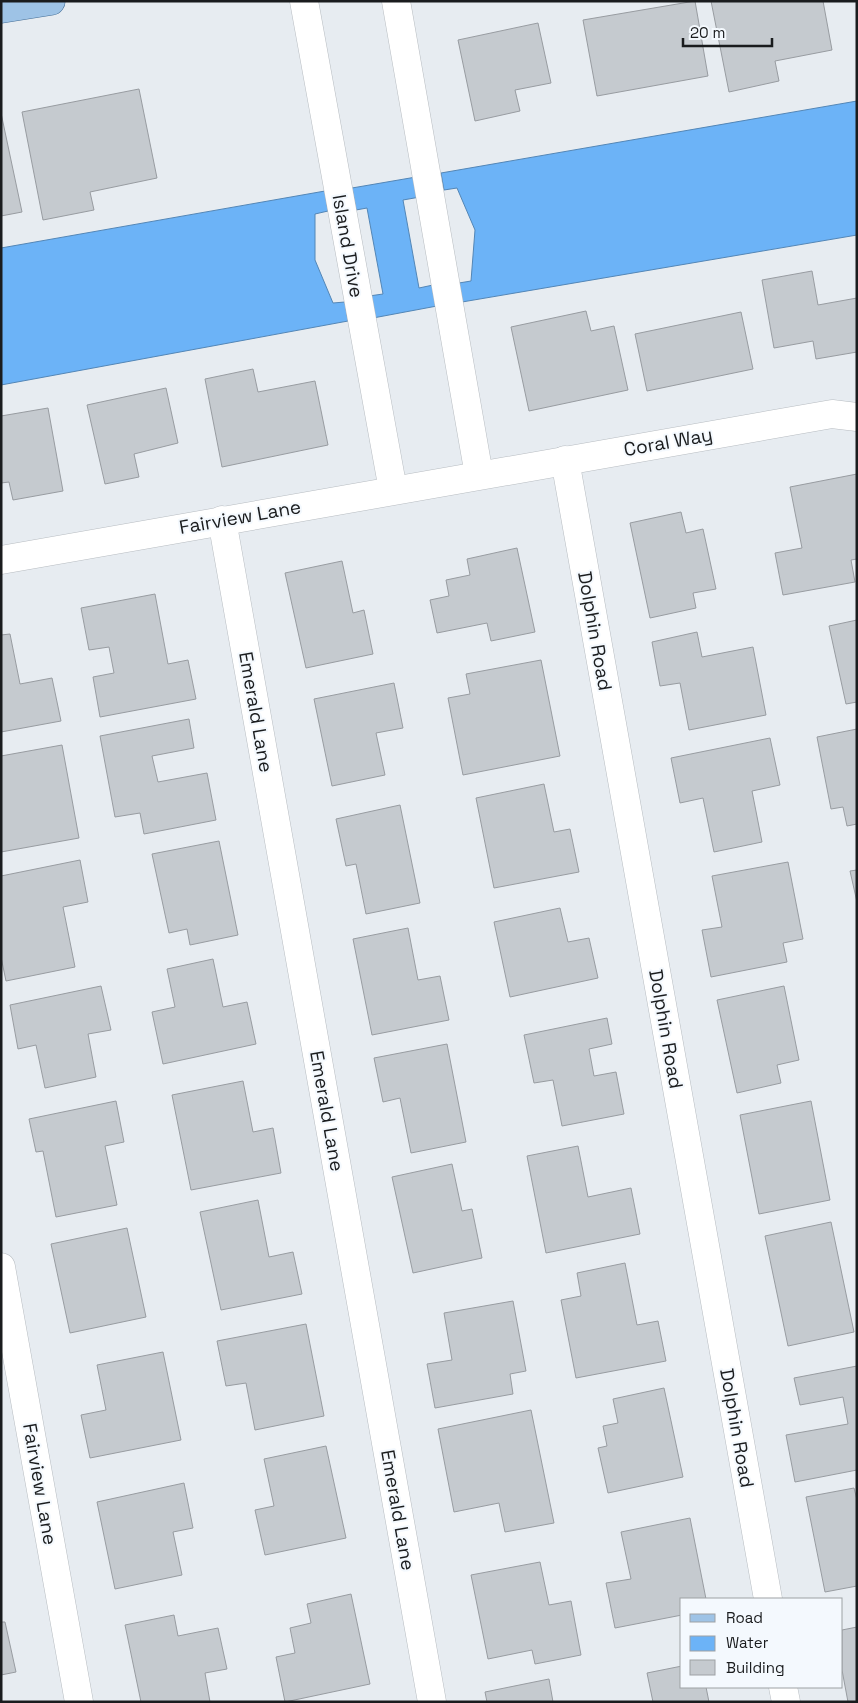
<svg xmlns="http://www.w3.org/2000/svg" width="858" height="1703" viewBox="0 0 858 1703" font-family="'Space Grotesk',sans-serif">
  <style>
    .water { fill: #6cb3f7; stroke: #5386b6 }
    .building { fill: #c5cacf; stroke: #989ca1 }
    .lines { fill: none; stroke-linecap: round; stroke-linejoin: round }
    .minor-casing { stroke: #b7bcc1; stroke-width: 29 }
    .major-casing { stroke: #466f96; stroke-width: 29 }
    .minor { stroke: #fff; stroke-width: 28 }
    .major { stroke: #9ec3e6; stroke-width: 28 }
    .labels { text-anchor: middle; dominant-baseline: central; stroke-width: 4; stroke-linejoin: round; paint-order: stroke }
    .street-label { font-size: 19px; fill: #1a1c1e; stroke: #f4f9fe }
  </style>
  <rect width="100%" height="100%" fill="#e7ecf1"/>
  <g class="water">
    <path d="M 857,101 L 857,235 L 462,302 L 459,283 L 471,281 L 475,230 L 457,188 L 444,190 L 441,173 Z"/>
    <path d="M 416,177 L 420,197 L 403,200 L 419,288 L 433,285 L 437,306 L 373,318 L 369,296 L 383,294 L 367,208 L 356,210 L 352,188 Z"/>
    <path d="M 325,191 L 328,211 L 315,214 L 315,260 L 333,303 L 345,302 L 348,321 L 1,385 L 1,248 Z"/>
  </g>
  <g class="building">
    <path d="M 695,1 L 708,76 L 597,96 L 583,20 Z"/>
    <path d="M 711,1 L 823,1 L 832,50 L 775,61 L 779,81 L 729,92 Z"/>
    <path d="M 538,23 L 551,83 L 515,90 L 520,111 L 475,121 L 458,40 Z"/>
    <path d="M 139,89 L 157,178 L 90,192 L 94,210 L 43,220 L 22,112 Z"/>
    <path d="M 1,113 L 22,212 L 1,216 Z"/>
    <path d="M 812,271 L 818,305 L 857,298 L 857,352 L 816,359 L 813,341 L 774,348 L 762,280 Z"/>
    <path d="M 586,311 L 591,331 L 614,326 L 628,390 L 529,411 L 511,327 Z"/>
    <path d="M 741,312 L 753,369 L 647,391 L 635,334 Z"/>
    <path d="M 253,369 L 258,392 L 315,381 L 328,445 L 222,467 L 205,379 Z"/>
    <path d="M 166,388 L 178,443 L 134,454 L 139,477 L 105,484 L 87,405 Z"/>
    <path d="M 48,408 L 63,491 L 13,500 L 9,482 L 1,483 L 1,416 Z"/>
    <path d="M 857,474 L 857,559 L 851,560 L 855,582 L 783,595 L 775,553 L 802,548 L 790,487 Z"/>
    <path d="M 681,512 L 686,533 L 703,529 L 716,589 L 693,593 L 696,608 L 650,618 L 630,523 Z"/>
    <path d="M 517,548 L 535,632 L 491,641 L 487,623 L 437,633 L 430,600 L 449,596 L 446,580 L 470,575 L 467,559 Z"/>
    <path d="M 342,561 L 353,613 L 364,610 L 373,654 L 306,668 L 285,573 Z"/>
    <path d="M 155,594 L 168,664 L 188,660 L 196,699 L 100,717 L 93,677 L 114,673 L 109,647 L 89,650 L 81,608 Z"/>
    <path d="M 857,620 L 857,702 L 846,704 L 829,626 Z"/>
    <path d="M 697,632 L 702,657 L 753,647 L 766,715 L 689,730 L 680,683 L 660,686 L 652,642 Z"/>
    <path d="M 10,634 L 20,684 L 52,678 L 61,721 L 1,732 L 1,635 Z"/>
    <path d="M 541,660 L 560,756 L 463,775 L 448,698 L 470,694 L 466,674 Z"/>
    <path d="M 394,683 L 403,728 L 376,733 L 385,775 L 332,786 L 314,699 Z"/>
    <path d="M 189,719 L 194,748 L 152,756 L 158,782 L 207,773 L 216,820 L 144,834 L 140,813 L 115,817 L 100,736 Z"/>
    <path d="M 857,729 L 857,824 L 847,826 L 843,807 L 831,809 L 817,737 Z"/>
    <path d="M 770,738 L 780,785 L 752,791 L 762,842 L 714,852 L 703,798 L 680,803 L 671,758 Z"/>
    <path d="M 62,745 L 79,838 L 1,852 L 1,756 Z"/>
    <path d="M 544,784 L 554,832 L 570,829 L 579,872 L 494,888 L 476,798 Z"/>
    <path d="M 400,805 L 420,903 L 366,914 L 356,864 L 346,866 L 336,819 Z"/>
    <path d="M 219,841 L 238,935 L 190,945 L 187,929 L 169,933 L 152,854 Z"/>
    <path d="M 80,860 L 88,902 L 63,907 L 75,967 L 6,981 L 1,957 L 1,876 Z"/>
    <path d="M 788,862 L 803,939 L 783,943 L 787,962 L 711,977 L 702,930 L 722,927 L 712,876 Z"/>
    <path d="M 857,870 L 857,902 L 850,871 Z"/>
    <path d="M 560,908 L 568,942 L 589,938 L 598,978 L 510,997 L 494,922 Z"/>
    <path d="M 408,928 L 418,980 L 440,976 L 449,1020 L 372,1035 L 353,939 Z"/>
    <path d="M 213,959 L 223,1007 L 247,1002 L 256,1044 L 163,1064 L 152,1012 L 175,1007 L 167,969 Z"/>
    <path d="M 101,986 L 111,1030 L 88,1034 L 96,1077 L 45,1088 L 36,1045 L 18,1049 L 10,1005 Z"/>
    <path d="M 784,986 L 799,1060 L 777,1065 L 781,1083 L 737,1093 L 717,1000 Z"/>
    <path d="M 607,1018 L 612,1044 L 589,1049 L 594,1076 L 616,1072 L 624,1114 L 562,1126 L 553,1080 L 534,1083 L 524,1035 Z"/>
    <path d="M 447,1044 L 466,1142 L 411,1153 L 400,1098 L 383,1102 L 374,1058 Z"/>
    <path d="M 243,1081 L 253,1132 L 273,1128 L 281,1173 L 191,1190 L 172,1095 Z"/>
    <path d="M 116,1101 L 124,1142 L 105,1146 L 117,1205 L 56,1217 L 43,1151 L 36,1152 L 29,1119 Z"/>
    <path d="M 811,1101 L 830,1200 L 759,1214 L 740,1115 Z"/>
    <path d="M 578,1146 L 588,1197 L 631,1188 L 640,1234 L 546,1253 L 527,1156 Z"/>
    <path d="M 452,1164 L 462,1211 L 472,1209 L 482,1258 L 413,1273 L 392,1177 Z"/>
    <path d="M 258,1200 L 269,1257 L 293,1252 L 302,1294 L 221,1310 L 200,1212 Z"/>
    <path d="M 831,1222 L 854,1332 L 788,1346 L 765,1236 Z"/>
    <path d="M 127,1228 L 146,1317 L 70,1333 L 51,1244 Z"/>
    <path d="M 625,1263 L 637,1325 L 658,1321 L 666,1361 L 576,1378 L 561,1300 L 581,1296 L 577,1273 Z"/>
    <path d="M 513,1301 L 526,1371 L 510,1374 L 513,1394 L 435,1408 L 427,1364 L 452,1360 L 444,1313 Z"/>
    <path d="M 306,1324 L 324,1416 L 255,1430 L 246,1383 L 226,1386 L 217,1341 Z"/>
    <path d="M 163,1352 L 181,1440 L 90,1458 L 81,1415 L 106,1410 L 97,1365 Z"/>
    <path d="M 857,1366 L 857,1470 L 795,1482 L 786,1435 L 848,1424 L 843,1397 L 800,1405 L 794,1378 Z"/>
    <path d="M 664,1388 L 683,1477 L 608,1493 L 598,1448 L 607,1446 L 603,1426 L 618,1423 L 613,1399 Z"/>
    <path d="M 531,1410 L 554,1523 L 505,1532 L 499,1503 L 454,1512 L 438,1429 Z"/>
    <path d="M 326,1446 L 346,1538 L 265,1555 L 255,1510 L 274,1506 L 264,1459 Z"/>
    <path d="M 184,1483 L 193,1528 L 173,1532 L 182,1575 L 115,1589 L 97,1502 Z"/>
    <path d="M 854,1488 L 857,1500 L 857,1586 L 825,1592 L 806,1497 Z"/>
    <path d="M 690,1518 L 706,1599 L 682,1599 L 682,1615 L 615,1628 L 606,1583 L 631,1579 L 621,1532 Z"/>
    <path d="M 540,1562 L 549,1605 L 571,1601 L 581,1655 L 535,1664 L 532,1650 L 488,1659 L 471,1575 Z"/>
    <path d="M 351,1594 L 370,1684 L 285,1702 L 276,1657 L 295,1653 L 290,1628 L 311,1623 L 307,1604 Z"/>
    <path d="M 174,1615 L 178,1636 L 218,1628 L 227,1669 L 205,1673 L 210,1702 L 141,1702 L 125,1625 Z"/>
    <path d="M 1,1622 L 5,1622 L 16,1672 L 1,1675 Z"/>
    <path d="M 857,1627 L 857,1702 L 848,1702 L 842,1670 L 842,1630 Z"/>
    <path d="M 682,1666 L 682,1687 L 706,1687 L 709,1702 L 653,1702 L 647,1673 Z"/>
    <path d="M 549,1679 L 553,1702 L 487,1702 L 485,1692 Z"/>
  </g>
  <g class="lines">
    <g class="minor-casing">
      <g id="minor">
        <path d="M 304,1 L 393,490"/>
        <path d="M 396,1 L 479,475"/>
        <path d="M 565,460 L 768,1599"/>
        <path d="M 222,520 L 432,1702"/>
        <path d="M 1,560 L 832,414 L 857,417"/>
        <path d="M 1,1267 L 79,1702"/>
        <path d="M 783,1687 L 786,1702"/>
      </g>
    </g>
    <g class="major-casing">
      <path id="major" d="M 1,9 L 51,1"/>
    </g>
    <use href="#minor" class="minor"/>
    <use href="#major" class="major"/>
  </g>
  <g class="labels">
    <g class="street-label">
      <text transform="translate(348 246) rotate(80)">Island Drive</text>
      <text transform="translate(668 442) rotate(-10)">Coral Way</text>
      <text transform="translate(240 517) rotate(-10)">Fairview Lane</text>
      <text transform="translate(595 631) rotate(80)">Dolphin Road</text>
      <text transform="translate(256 712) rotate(80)">Emerald Lane</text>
      <text transform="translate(666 1029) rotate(80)">Dolphin Road</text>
      <text transform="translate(327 1111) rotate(80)">Emerald Lane</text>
      <text transform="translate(737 1428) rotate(80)">Dolphin Road</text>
      <text transform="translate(40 1484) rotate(80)">Fairview Lane</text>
      <text transform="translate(398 1510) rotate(80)">Emerald Lane</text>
    </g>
  </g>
  <rect width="858" height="1703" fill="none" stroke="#1a1c1e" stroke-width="5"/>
  <rect x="680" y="1598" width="162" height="90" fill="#f4f9fe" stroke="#9da1a4"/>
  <rect x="690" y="1614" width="25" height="8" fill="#9ec3e6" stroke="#9da1a4"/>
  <text x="726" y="1623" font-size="15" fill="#1a1c1e">Road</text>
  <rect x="690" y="1636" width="25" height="15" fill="#6cb3f7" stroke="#9da1a4"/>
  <text x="726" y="1648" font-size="15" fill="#1a1c1e">Water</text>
  <rect x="690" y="1660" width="25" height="15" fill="#c5cacf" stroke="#9da1a4"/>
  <text x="726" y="1673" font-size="15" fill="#1a1c1e">Building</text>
  <path d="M683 38v8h89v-8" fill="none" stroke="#1a1c1e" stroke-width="2.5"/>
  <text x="690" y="38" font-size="15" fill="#1a1c1e" stroke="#f4f9fe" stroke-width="4" paint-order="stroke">20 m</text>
</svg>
